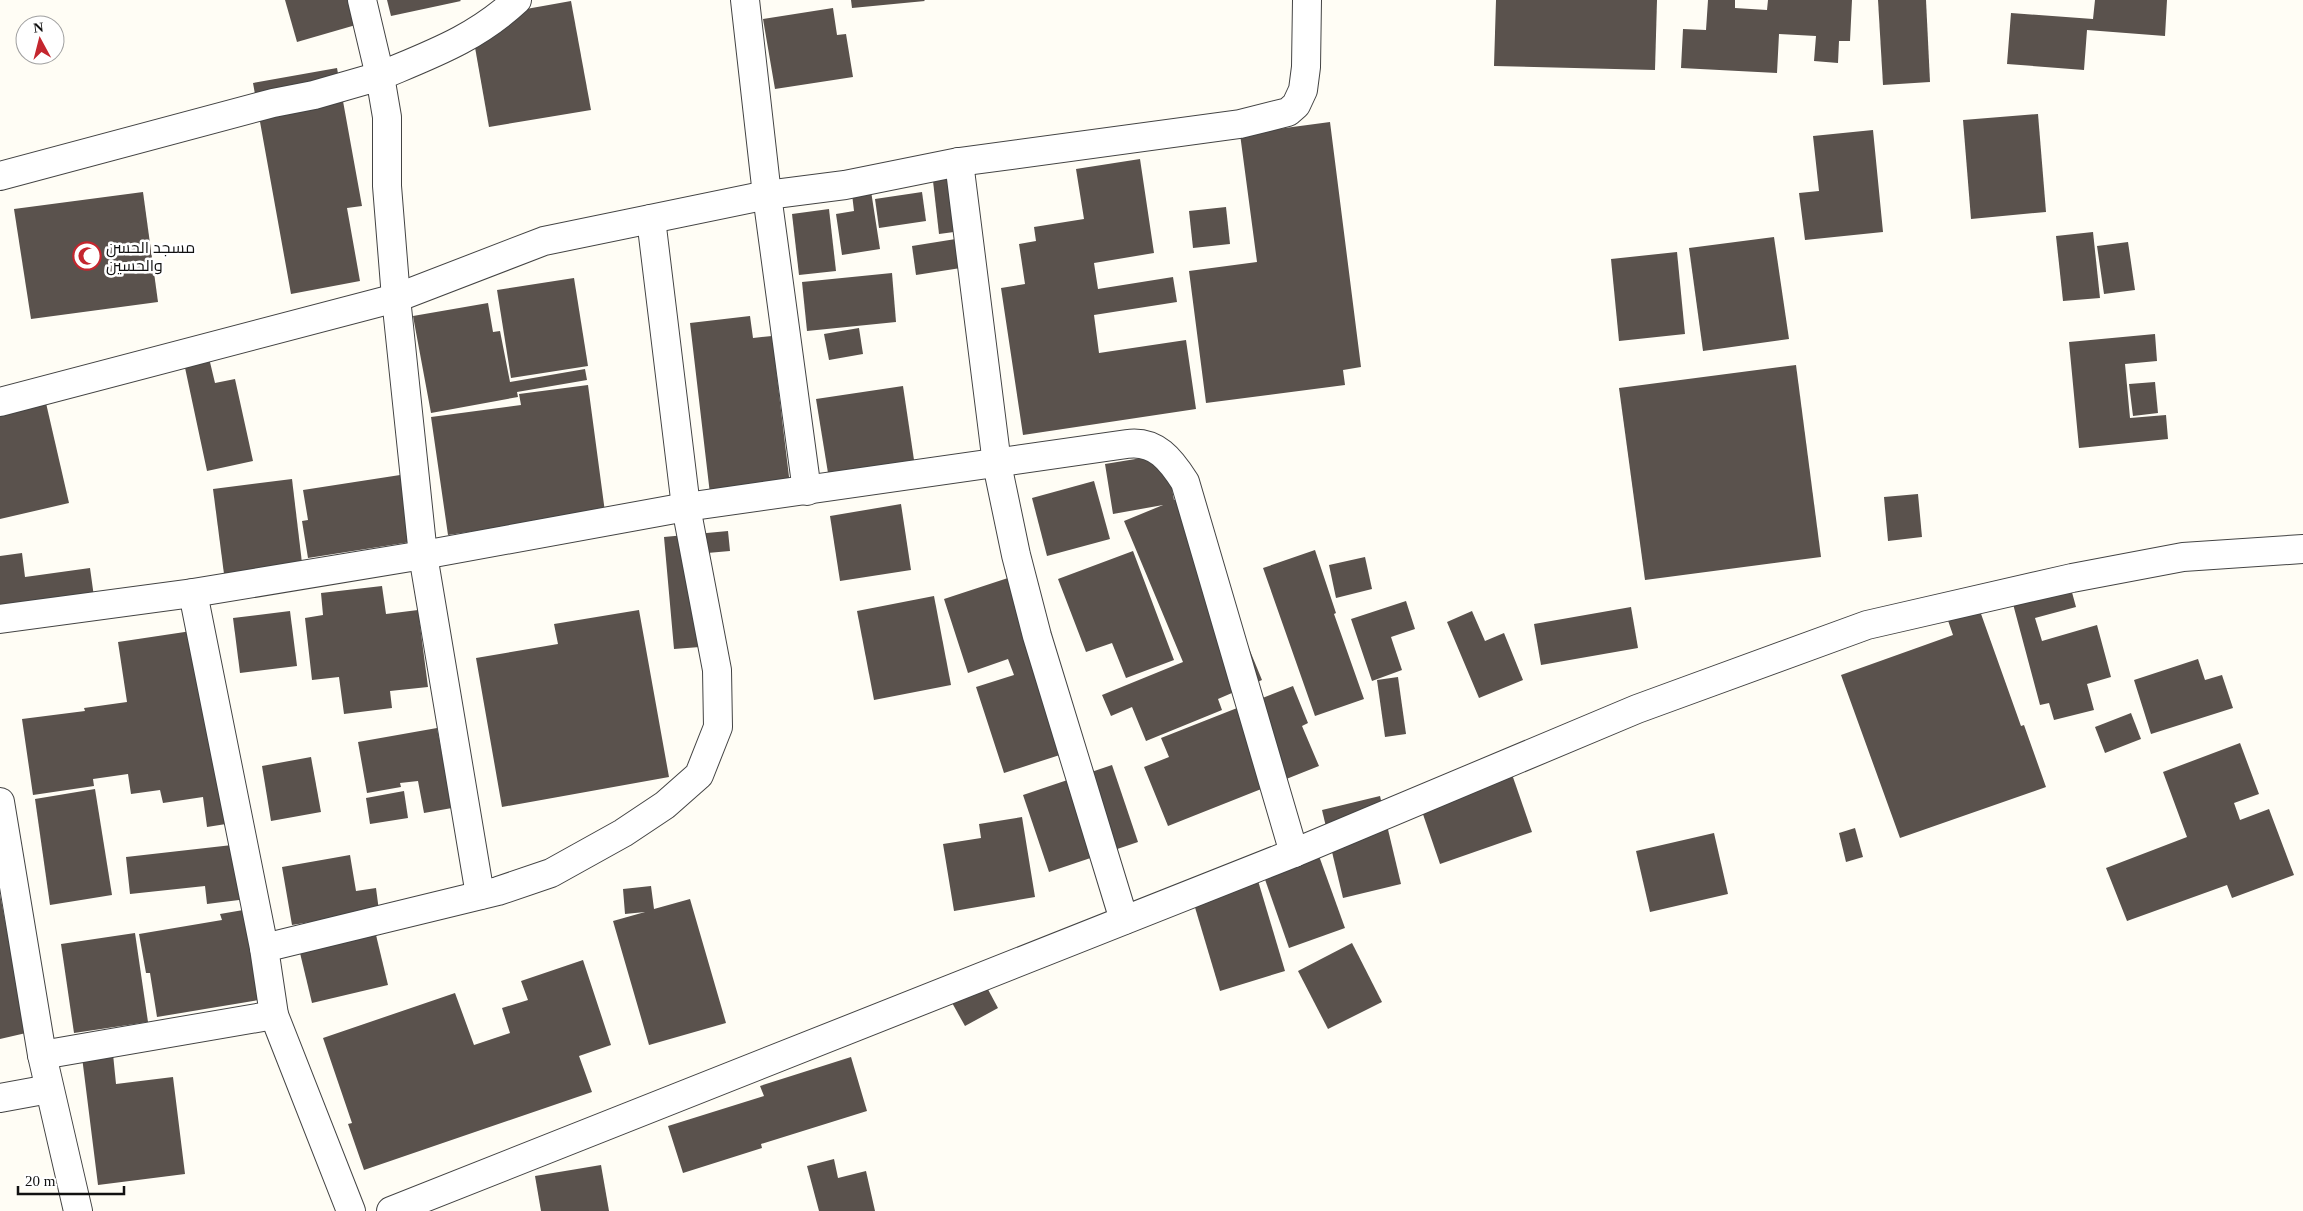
<svg xmlns="http://www.w3.org/2000/svg" width="2303" height="1211" viewBox="0 0 2303 1211" font-family="'Times New Roman',Cairo,serif">
  <style>
    .building { fill: #5a524d }
    .lines { fill: none; stroke-linecap: round; stroke-linejoin: round }
    .minor-casing { stroke: #444; stroke-width: 30 }
    .minor { stroke: #fff; stroke-width: 28 }
    .labels { text-anchor: middle; dominant-baseline: central; stroke-width: 5; stroke-linejoin: round; paint-order: stroke }
    .poi-label { font-size: 16px; fill: #111; stroke: #fff; text-anchor: start }
  </style>
  <rect width="100%" height="100%" fill="#fffdf5"/>
  <g class="building">
    <path d="M 285,0 L 367,0 L 373,20 L 297,42 Z"/>
    <path d="M 387,0 L 460,0 L 461,1 L 391,16 Z"/>
    <path d="M 851,0 L 924,0 L 925,1 L 852,8 Z"/>
    <path d="M 1496,0 L 1657,0 L 1655,70 L 1494,66 Z"/>
    <path d="M 1708,0 L 1735,0 L 1735,8 L 1767,10 L 1768,0 L 1852,0 L 1850,41 L 1839,41 L 1838,63 L 1814,61 L 1816,36 L 1779,34 L 1777,73 L 1681,68 L 1683,29 L 1706,30 Z"/>
    <path d="M 1878,0 L 1926,0 L 1930,82 L 1883,85 Z"/>
    <path d="M 2095,0 L 2167,0 L 2165,36 L 2087,30 L 2084,70 L 2007,64 L 2011,13 L 2093,19 Z"/>
    <path d="M 571,1 L 591,110 L 489,127 L 470,19 Z"/>
    <path d="M 833,8 L 837,35 L 846,34 L 853,77 L 775,89 L 763,19 Z"/>
    <path d="M 337,68 L 362,206 L 347,208 L 360,281 L 291,294 L 253,83 Z"/>
    <path d="M 2038,114 L 2046,212 L 1971,219 L 1963,120 Z"/>
    <path d="M 1330,122 L 1361,367 L 1343,370 L 1345,385 L 1206,403 L 1189,271 L 1257,262 L 1240,134 Z"/>
    <path d="M 1873,130 L 1883,232 L 1805,240 L 1799,193 L 1819,191 L 1813,136 Z"/>
    <path d="M 1140,159 L 1154,253 L 1094,263 L 1098,289 L 1173,277 L 1177,302 L 1094,315 L 1099,353 L 1186,340 L 1196,409 L 1023,435 L 1001,288 L 1025,284 L 1019,244 L 1036,241 L 1034,227 L 1084,219 L 1076,169 Z"/>
    <path d="M 963,177 L 969,230 L 939,234 L 933,181 Z"/>
    <path d="M 871,191 L 880,249 L 842,255 L 836,214 L 854,211 L 852,194 Z"/>
    <path d="M 143,192 L 158,302 L 31,319 L 14,209 Z"/>
    <path d="M 922,192 L 926,221 L 879,228 L 875,199 Z"/>
    <path d="M 1226,207 L 1230,244 L 1193,248 L 1189,211 Z"/>
    <path d="M 829,209 L 836,271 L 799,275 L 792,214 Z"/>
    <path d="M 2093,232 L 2100,298 L 2063,301 L 2056,236 Z"/>
    <path d="M 1774,237 L 1789,339 L 1703,351 L 1689,248 Z"/>
    <path d="M 962,238 L 967,267 L 916,275 L 912,246 Z"/>
    <path d="M 2128,242 L 2135,290 L 2104,294 L 2097,246 Z"/>
    <path d="M 1677,252 L 1685,334 L 1619,341 L 1611,259 Z"/>
    <path d="M 892,273 L 896,322 L 807,331 L 802,282 Z"/>
    <path d="M 574,278 L 588,366 L 511,378 L 497,290 Z"/>
    <path d="M 488,303 L 493,332 L 500,331 L 510,382 L 585,369 L 587,380 L 517,392 L 518,397 L 431,413 L 413,316 Z"/>
    <path d="M 750,316 L 753,338 L 772,336 L 790,485 L 710,494 L 690,323 Z"/>
    <path d="M 859,328 L 863,354 L 829,360 L 824,334 Z"/>
    <path d="M 2155,334 L 2157,361 L 2125,364 L 2130,418 L 2166,415 L 2168,439 L 2079,448 L 2069,342 Z"/>
    <path d="M 209,358 L 215,383 L 235,379 L 253,461 L 207,471 L 184,363 Z"/>
    <path d="M 1796,365 L 1821,557 L 1645,580 L 1619,388 Z"/>
    <path d="M 2155,382 L 2158,413 L 2133,416 L 2129,384 Z"/>
    <path d="M 588,385 L 605,512 L 448,535 L 431,417 L 521,405 L 519,394 Z"/>
    <path d="M 903,386 L 914,460 L 828,473 L 816,399 Z"/>
    <path d="M 46,403 L 69,503 L 0,519 L 0,414 Z"/>
    <path d="M 1166,454 L 1174,500 L 1186,495 L 1262,680 L 1218,699 L 1222,710 L 1146,741 L 1132,707 L 1111,716 L 1102,695 L 1183,662 L 1124,521 L 1163,505 L 1113,514 L 1105,464 Z"/>
    <path d="M 426,471 L 436,538 L 308,558 L 302,521 L 308,520 L 303,490 Z"/>
    <path d="M 292,479 L 302,563 L 224,574 L 213,489 Z"/>
    <path d="M 1094,481 L 1110,539 L 1047,556 L 1032,498 Z"/>
    <path d="M 1918,494 L 1922,537 L 1888,541 L 1884,497 Z"/>
    <path d="M 901,504 L 911,570 L 840,581 L 830,516 Z"/>
    <path d="M 728,531 L 730,551 L 696,554 L 713,646 L 674,649 L 664,537 Z"/>
    <path d="M 1315,550 L 1336,613 L 1334,614 L 1364,699 L 1315,716 L 1263,568 Z"/>
    <path d="M 1133,551 L 1174,660 L 1126,678 L 1112,643 L 1086,652 L 1058,579 Z"/>
    <path d="M 22,553 L 25,577 L 90,568 L 94,597 L 0,610 L 0,556 Z"/>
    <path d="M 1365,557 L 1372,589 L 1336,598 L 1329,565 Z"/>
    <path d="M 2067,574 L 2076,607 L 2035,618 L 2042,641 L 2097,625 L 2111,677 L 2087,684 L 2094,710 L 2054,720 L 2049,703 L 2040,705 L 2009,589 Z"/>
    <path d="M 1011,577 L 1066,753 L 1004,773 L 976,687 L 1014,675 L 1008,659 L 968,673 L 944,599 Z"/>
    <path d="M 382,586 L 386,614 L 418,610 L 428,687 L 390,691 L 392,708 L 344,714 L 339,677 L 312,680 L 305,618 L 323,615 L 321,593 Z"/>
    <path d="M 934,596 L 951,685 L 874,700 L 857,611 Z"/>
    <path d="M 1975,597 L 2021,726 L 2024,725 L 2046,787 L 1900,838 L 1841,675 L 1953,635 L 1944,609 Z"/>
    <path d="M 1406,601 L 1415,629 L 1391,637 L 1402,670 L 1372,681 L 1351,619 Z"/>
    <path d="M 1631,607 L 1638,648 L 1541,665 L 1534,624 Z"/>
    <path d="M 639,610 L 669,777 L 502,807 L 476,658 L 558,644 L 554,624 Z"/>
    <path d="M 290,611 L 297,666 L 240,673 L 233,618 Z"/>
    <path d="M 1472,611 L 1485,641 L 1504,633 L 1523,680 L 1479,698 L 1447,622 Z"/>
    <path d="M 198,630 L 226,824 L 207,827 L 203,797 L 163,803 L 160,790 L 131,794 L 128,774 L 93,779 L 94,786 L 33,795 L 22,719 L 85,711 L 84,708 L 127,702 L 118,642 Z"/>
    <path d="M 2198,659 L 2205,680 L 2222,675 L 2233,708 L 2151,734 L 2134,680 Z"/>
    <path d="M 1398,677 L 1406,734 L 1385,737 L 1377,680 Z"/>
    <path d="M 1293,686 L 1308,723 L 1302,726 L 1319,766 L 1168,826 L 1144,767 L 1169,757 L 1161,738 Z"/>
    <path d="M 2131,713 L 2141,739 L 2105,753 L 2095,727 Z"/>
    <path d="M 437,728 L 452,808 L 424,813 L 418,781 L 400,783 L 401,787 L 367,793 L 358,742 Z"/>
    <path d="M 2240,743 L 2259,794 L 2234,803 L 2240,820 L 2269,809 L 2294,875 L 2232,898 L 2227,885 L 2127,921 L 2106,868 L 2187,837 L 2163,772 Z"/>
    <path d="M 311,757 L 321,812 L 271,821 L 262,766 Z"/>
    <path d="M 1506,757 L 1532,832 L 1440,864 L 1414,788 Z"/>
    <path d="M 1112,765 L 1138,842 L 1049,872 L 1023,795 Z"/>
    <path d="M 95,789 L 112,895 L 50,905 L 35,799 Z"/>
    <path d="M 404,791 L 408,818 L 370,824 L 366,798 Z"/>
    <path d="M 1380,796 L 1401,884 L 1343,898 L 1322,810 Z"/>
    <path d="M 1022,817 L 1035,897 L 954,911 L 943,844 L 981,838 L 979,824 Z"/>
    <path d="M 1855,828 L 1863,857 L 1846,862 L 1839,833 Z"/>
    <path d="M 1310,831 L 1345,928 L 1289,948 L 1261,868 L 1282,841 Z"/>
    <path d="M 1714,833 L 1728,894 L 1650,912 L 1636,851 Z"/>
    <path d="M 241,844 L 247,899 L 207,904 L 205,886 L 130,894 L 126,857 Z"/>
    <path d="M 350,855 L 356,891 L 376,888 L 379,911 L 292,925 L 282,867 Z"/>
    <path d="M 1253,864 L 1285,971 L 1220,991 L 1188,884 Z"/>
    <path d="M 651,886 L 654,909 L 690,899 L 726,1023 L 649,1045 L 613,921 L 645,912 L 625,914 L 623,889 Z"/>
    <path d="M 0,894 L 26,1033 L 0,1039 Z"/>
    <path d="M 249,909 L 265,999 L 157,1017 L 150,973 L 146,973 L 139,934 L 222,920 L 220,914 Z"/>
    <path d="M 135,933 L 148,1022 L 74,1033 L 61,944 Z"/>
    <path d="M 376,935 L 388,985 L 312,1003 L 300,953 Z"/>
    <path d="M 1352,943 L 1382,1002 L 1328,1029 L 1298,971 Z"/>
    <path d="M 583,960 L 611,1045 L 579,1056 L 592,1092 L 364,1170 L 348,1124 L 352,1123 L 323,1038 L 455,993 L 474,1045 L 510,1033 L 502,1008 L 528,1000 L 521,981 Z"/>
    <path d="M 984,982 L 998,1008 L 965,1026 L 951,1001 Z"/>
    <path d="M 113,1054 L 116,1084 L 173,1077 L 185,1174 L 98,1185 L 82,1057 Z"/>
    <path d="M 851,1057 L 867,1111 L 761,1144 L 762,1148 L 683,1173 L 668,1126 L 764,1096 L 760,1086 Z"/>
    <path d="M 834,1159 L 838,1178 L 866,1171 L 875,1211 L 819,1211 L 807,1166 Z"/>
    <path d="M 601,1165 L 609,1211 L 541,1211 L 535,1176 Z"/>
  </g>
  <g class="lines">
    <g class="minor-casing">
      <g id="minor">
        <path d="M 362,0 L 380,76 C 432,54 475,39 517,0"/>
        <path d="M 745,0 L 767,195 L 807,491"/>
        <path d="M 959,162 L 997,464 L 1016,555 L 1037,636 L 1124,920"/>
        <path d="M 0,176 L 273,103 L 314,95 L 380,76 L 387,117 L 387,186 L 396,298 L 423,555 L 480,895"/>
        <path d="M 0,402 L 396,298 L 544,241 L 767,195 L 845,185 L 959,162 L 1240,124 L 1288,112 L 1296,105 L 1303,90 L 1306,67 L 1307,0"/>
        <path d="M 193,593 L 264,948 L 274,1015 L 351,1211"/>
        <path d="M 0,619 L 193,593 L 423,555 L 686,507 L 1127,444 C 1156,440 1171,460 1185,482 L 1294,853"/>
        <path d="M 0,802 L 42,1055 L 78,1211"/>
        <path d="M 264,948 L 498,891 L 551,873 L 623,833 L 665,805 L 699,775 L 718,727 L 717,670 L 686,507 L 651,219"/>
        <path d="M 42,1055 L 274,1015"/>
        <path d="M 0,1098 L 49,1089"/>
        <path d="M 391,1211 L 1294,853 L 1637,709 L 1867,625 L 2072,578 L 2183,557 L 2303,549"/>
      </g>
    </g>
    <use href="#minor" class="minor"/>
  </g>
  <defs>
    <g id="mosque-ring" transform="scale(1.4375)"><circle r="9.5" fill="#fff" stroke="#c4262e" stroke-width="1.5"/><path d="M3.5-4.9A6 6 0 1 0 3.5 4.9A5 5 0 1 1 3.5-4.9Z" fill="#c4262e"/></g>
  </defs>
  <g fill-rule="evenodd">
    <use href="#mosque-ring" x="87" y="256"/>
  </g>
  <g class="labels">
    <g class="poi-label">
      <text x="106" y="247">مسجد الحسن<tspan x="106" dy="18">والحسين</tspan></text>
    </g>
  </g>
  <g transform="translate(40 40) rotate(353)"><circle r="24" fill="#ffffff" stroke="#a0a0a0"/>
  <path d="M0-4L9 19L0 12L-9 19Z" fill="#c4262e"/>
  <text y="-8" font-size="14" font-weight="bold" text-anchor="middle" fill="#111111">N</text>
  </g>
  <path d="M18 1186v8h106v-8" fill="none" stroke="#111111" stroke-width="2.5"/>
  <text x="25" y="1186" font-size="15" fill="#111111" stroke="#ffffff" stroke-width="4" paint-order="stroke">20 m</text>
</svg>
